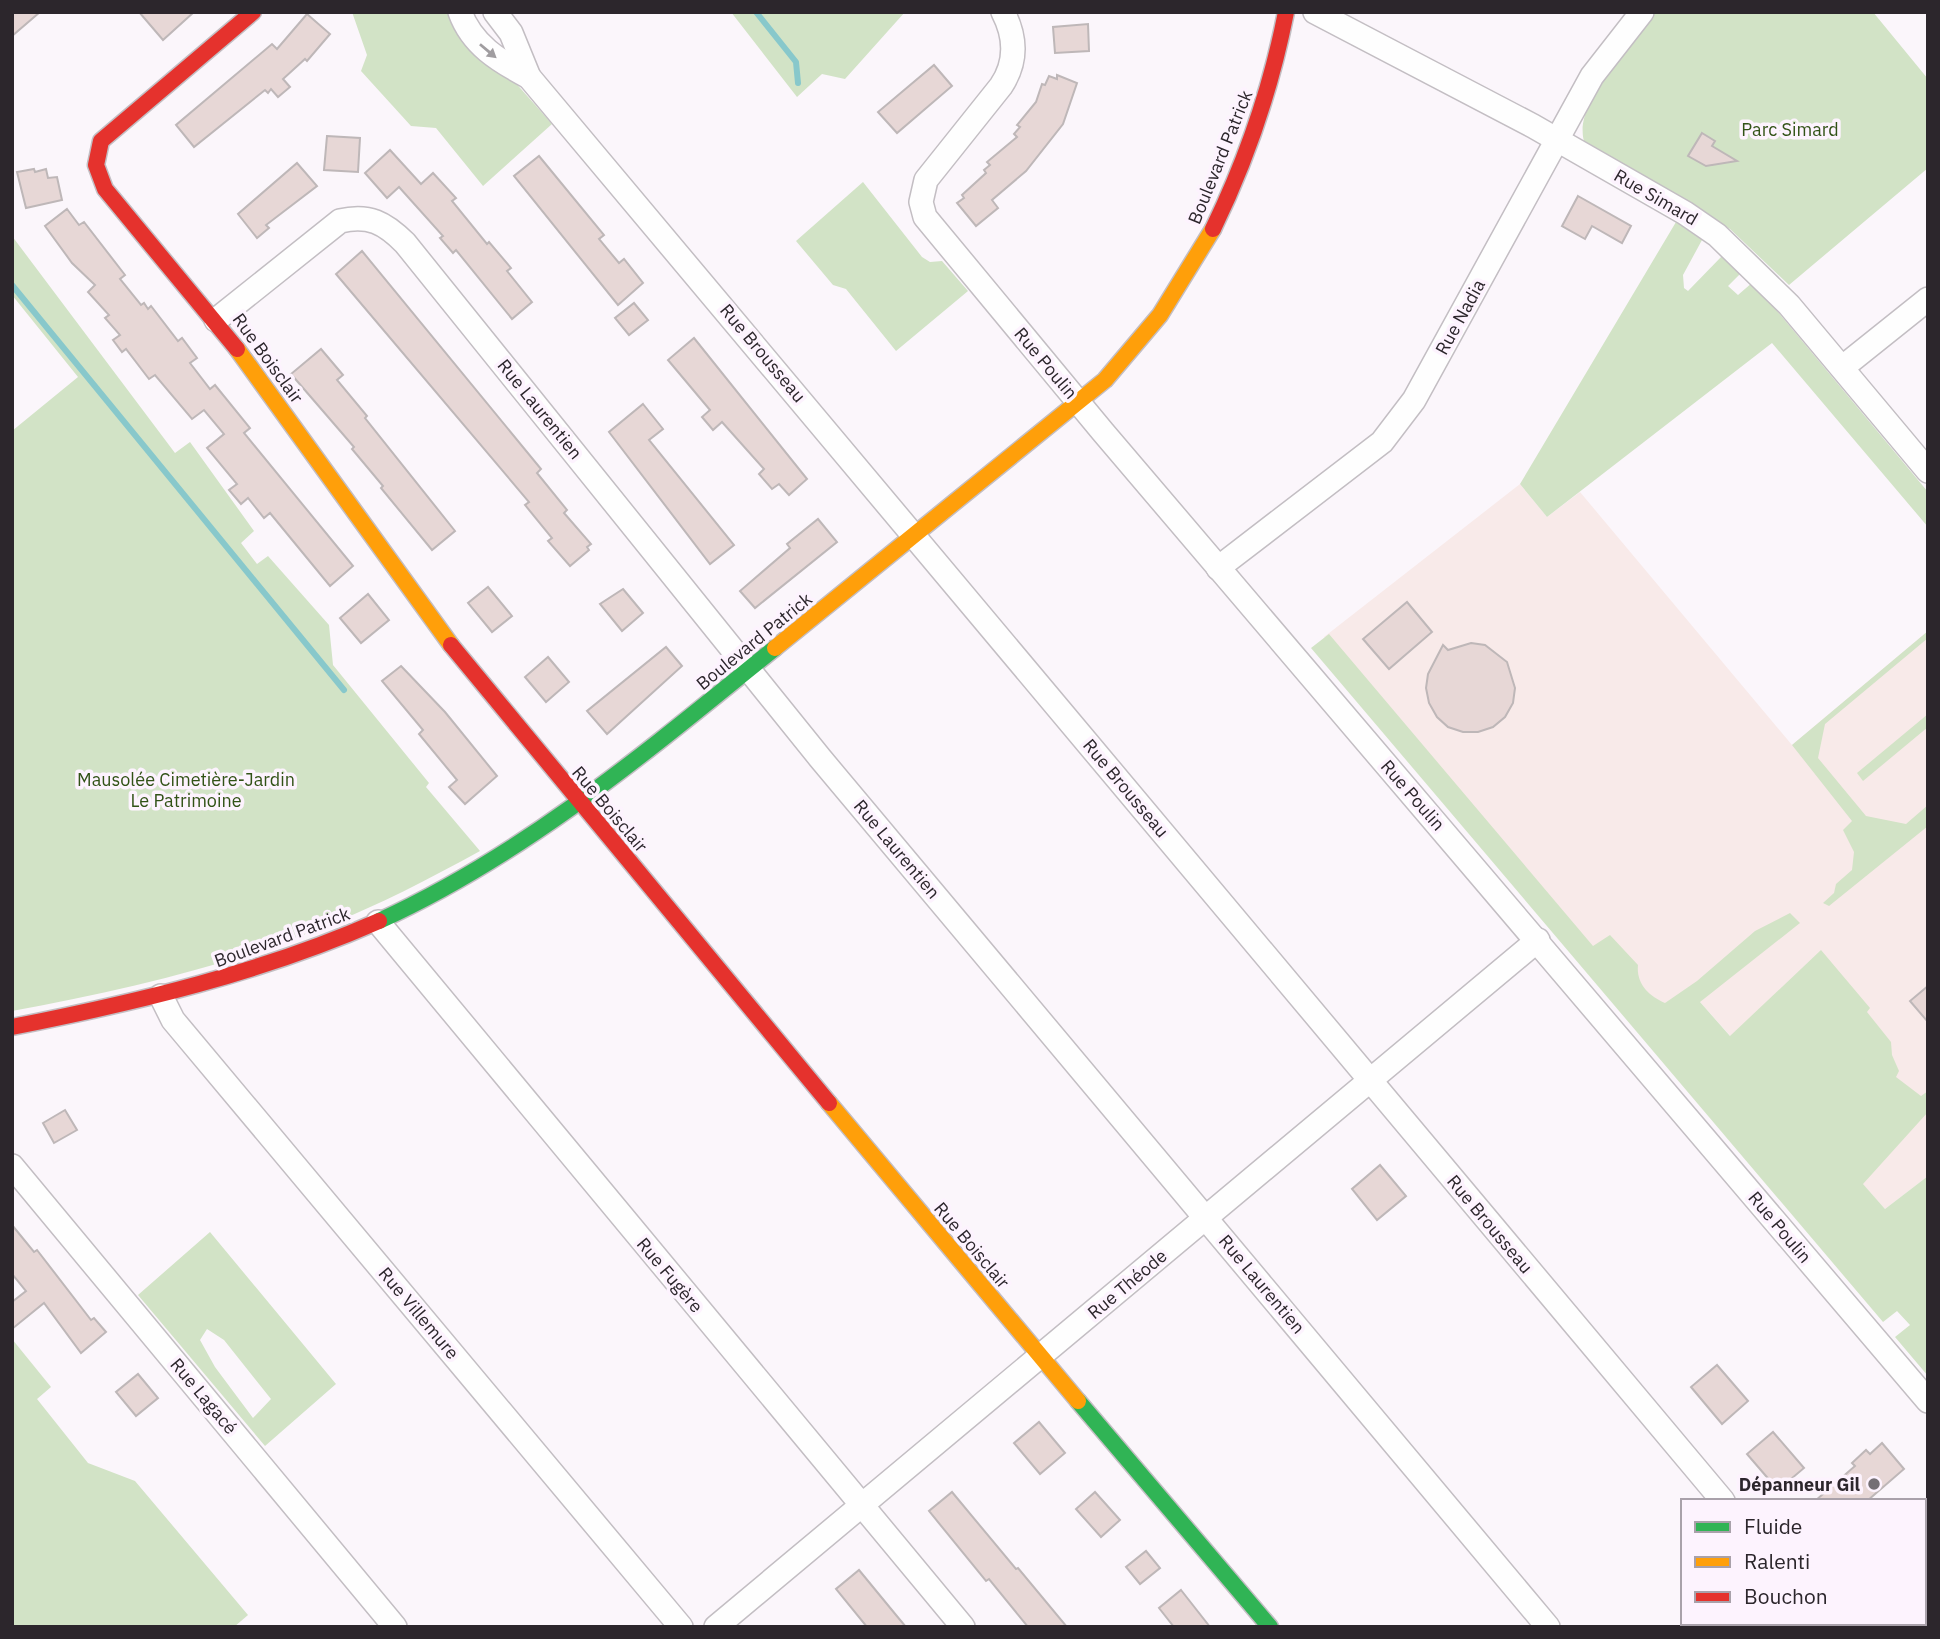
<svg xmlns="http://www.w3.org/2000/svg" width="1940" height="1639" viewBox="0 0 1940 1639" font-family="'IBM Plex Sans',sans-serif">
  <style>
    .industrial { fill: #f8eae9 }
    .green { fill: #d2e3c6; fill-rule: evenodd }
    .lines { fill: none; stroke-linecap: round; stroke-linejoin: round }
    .stream { stroke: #88c8cb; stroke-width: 6 }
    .building { fill: #e7d7d6; stroke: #beb7b8; stroke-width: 2 }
    .street-casing { stroke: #c3bec3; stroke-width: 26 }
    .fast-casing { stroke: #c3bec3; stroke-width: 19 }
    .slow-casing { stroke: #c3bec3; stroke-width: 19 }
    .jam-casing { stroke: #c3bec3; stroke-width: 19 }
    .street { stroke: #fefefe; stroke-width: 23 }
    .fast { stroke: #30b455; stroke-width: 16 }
    .slow { stroke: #ff9f0a; stroke-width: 16 }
    .jam { stroke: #e5322d; stroke-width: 16 }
    .oneway { fill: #a09da0 }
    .poi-dot { fill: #746f74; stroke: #fdf3fe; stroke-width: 2.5 }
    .labels { text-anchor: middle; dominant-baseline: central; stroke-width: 7; stroke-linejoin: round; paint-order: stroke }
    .park-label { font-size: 18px; fill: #315216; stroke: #fdf3fe }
    .street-label { font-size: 18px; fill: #2c262c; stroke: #fdf3fe }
    .poi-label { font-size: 18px; font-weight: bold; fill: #2c262c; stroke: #fdf3fe; text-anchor: end }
  </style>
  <rect width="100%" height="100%" fill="#fbf6fb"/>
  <path class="industrial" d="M 1520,484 L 1547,517 L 1580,492 L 1792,745 L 1928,631 L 1928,1176 L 1885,1209 L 1700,1002 L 1660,1034 L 1324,637 Z"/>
  <g class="green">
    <path d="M 352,12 L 453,12 L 552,124 L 483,186 L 436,128 L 411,126 L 361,71 L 367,55 Z"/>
    <path d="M 731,12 L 905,12 L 845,79 L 822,74 L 797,97 Z"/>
    <path d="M 1656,12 L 1873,12 L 1928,79 L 1928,168 L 1789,285 L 1730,229 L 1584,141 C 1573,103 1632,40 1656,12 Z"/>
    <path d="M 863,182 L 922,257 L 930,262 L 942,261 L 968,291 L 896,351 L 846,289 L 833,285 L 796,241 Z"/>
    <path d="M 1676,222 L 1702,240 L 1683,275 L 1684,288 L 1688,291 L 1722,256 L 1741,273 L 1728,286 L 1738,295 L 1753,282 L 1928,492 L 1928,527 L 1772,343 L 1547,517 L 1520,484 Z"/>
    <path d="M 12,236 L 175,453 L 190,442 L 254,531 L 241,543 L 257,564 L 268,556 L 329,625 L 333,665 L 429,783 L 426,787 L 480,851 C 429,879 379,905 326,926 C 226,967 118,991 12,1011 L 12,431 L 78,377 L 12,295 Z"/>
    <path d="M 1928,631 L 1928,638 L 1825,724 L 1818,758 L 1866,816 L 1906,824 L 1928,805 L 1928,826 L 1829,906 L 1823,903 L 1834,893 L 1836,884 L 1852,870 L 1854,852 L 1843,830 L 1852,821 L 1792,745 Z"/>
    <path d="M 1329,634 L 1593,946 L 1610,935 L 1638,965 C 1636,984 1649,996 1665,1003 L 1697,981 L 1755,931 L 1790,913 L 1800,923 L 1700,1002 L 1730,1036 L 1821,950 L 1870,1008 L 1867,1012 L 1891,1042 L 1892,1055 L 1899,1071 L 1896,1077 L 1921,1096 L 1928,1091 L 1928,1112 L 1863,1184 L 1885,1209 L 1928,1176 L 1928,1376 L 1895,1337 L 1910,1325 L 1897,1311 L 1883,1322 L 1311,648 Z"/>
    <path d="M 1928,714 L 1928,727 L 1863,781 L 1857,773 Z"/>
    <path d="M 210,1232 L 336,1384 L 265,1446 L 138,1295 ZM 207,1329 L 224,1340 L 271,1399 L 253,1418 L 215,1367 L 200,1340 Z"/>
    <path d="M 12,1339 L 51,1387 L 37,1399 L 88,1463 L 135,1481 L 248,1615 L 234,1627 L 12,1627 Z"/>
  </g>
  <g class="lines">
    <g class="stream">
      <path d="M 756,12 L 796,62 L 798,83"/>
      <path d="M 12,285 L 344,690"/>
    </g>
  </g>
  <g class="building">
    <path d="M 12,12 L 40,12 L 12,36 Z"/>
    <path d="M 139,12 L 194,12 L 163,40 Z"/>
    <path d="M 307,14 L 330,34 L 307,61 L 305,59 L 283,79 L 290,87 L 278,97 L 271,89 L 268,93 L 265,90 L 194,147 L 176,125 L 272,44 L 277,49 Z"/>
    <path d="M 1088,24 L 1089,51 L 1055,53 L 1053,27 Z"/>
    <path d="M 934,65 L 952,86 L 897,133 L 878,112 Z"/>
    <path d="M 1057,75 L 1077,83 L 1063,124 L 1026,171 L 992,200 L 998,208 L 976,226 L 957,203 L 964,198 L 962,195 L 986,173 L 984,170 L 990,165 L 987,162 L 1017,137 L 1014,134 L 1020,127 L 1017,125 L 1036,102 L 1042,84 L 1045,85 L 1049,76 L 1057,79 Z"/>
    <path d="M 1702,133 L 1715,141 L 1712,146 L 1737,161 L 1706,166 L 1688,156 Z"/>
    <path d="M 327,136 L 360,138 L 358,172 L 324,170 Z"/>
    <path d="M 390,150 L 421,184 L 433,173 L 456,198 L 452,201 L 487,244 L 489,242 L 511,268 L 507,271 L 532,302 L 512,319 L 456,250 L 453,253 L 440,238 L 443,236 L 399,187 L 387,198 L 365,173 Z"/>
    <path d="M 539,156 L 604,235 L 599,239 L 619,263 L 624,259 L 643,283 L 618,305 L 514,176 Z"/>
    <path d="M 297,163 L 317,186 L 266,225 L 269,228 L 257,238 L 238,214 Z"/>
    <path d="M 34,169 L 35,172 L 46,169 L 48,178 L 57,177 L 62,200 L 26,208 L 17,172 Z"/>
    <path d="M 1578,196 L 1631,226 L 1622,243 L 1592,226 L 1585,239 L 1562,226 Z"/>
    <path d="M 67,209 L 79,225 L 84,222 L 125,275 L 120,279 L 141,305 L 144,303 L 148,309 L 151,306 L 178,341 L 182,338 L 197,358 L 190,363 L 210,389 L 215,385 L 250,428 L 244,433 L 353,566 L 330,586 L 270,513 L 264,518 L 248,498 L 241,504 L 229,490 L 237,484 L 207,448 L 224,434 L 204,410 L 192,419 L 155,375 L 149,379 L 126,349 L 122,352 L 113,340 L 120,335 L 105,318 L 109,315 L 88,292 L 95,285 L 72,263 L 45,226 Z"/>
    <path d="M 362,251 L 541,469 L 537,473 L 567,510 L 564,513 L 591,544 L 587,547 L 589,550 L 570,566 L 548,541 L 552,538 L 525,505 L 529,502 L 336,274 Z"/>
    <path d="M 634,303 L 648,320 L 629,335 L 615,318 Z"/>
    <path d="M 694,338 L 807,479 L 789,495 L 779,484 L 772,489 L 759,474 L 764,469 L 722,422 L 713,430 L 702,417 L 710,410 L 668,360 Z"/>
    <path d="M 321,349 L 343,375 L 337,380 L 367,416 L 365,418 L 455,531 L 432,550 L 381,488 L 383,486 L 352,449 L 354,447 L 291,374 Z"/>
    <path d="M 643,404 L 663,429 L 649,440 L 734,545 L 710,564 L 609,432 Z"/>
    <path d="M 818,519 L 837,542 L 755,608 L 740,591 L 790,548 L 787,544 Z"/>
    <path d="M 488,587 L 512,616 L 492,632 L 468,603 Z"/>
    <path d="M 623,589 L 643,613 L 622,631 L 600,604 Z"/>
    <path d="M 368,594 L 389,620 L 361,643 L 340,618 Z"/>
    <path d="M 1407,602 L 1432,632 L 1389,669 L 1363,639 Z"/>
    <path d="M 1471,643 L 1485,645 L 1507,662 L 1515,688 L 1513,703 L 1505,717 L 1493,727 L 1478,732 L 1463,732 L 1448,727 L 1437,717 L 1429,703 L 1426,688 L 1428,674 L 1443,645 L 1448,650 Z"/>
    <path d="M 666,647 L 682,666 L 607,734 L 587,711 Z"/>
    <path d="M 548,657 L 569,682 L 546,702 L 525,677 Z"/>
    <path d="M 401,666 L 445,712 L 497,776 L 465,804 L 449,787 L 457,780 L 419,734 L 423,730 L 382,681 Z"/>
    <path d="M 1928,986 L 1928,1022 L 1910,1001 Z"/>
    <path d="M 65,1110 L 77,1130 L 54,1143 L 43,1123 Z"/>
    <path d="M 1380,1165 L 1406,1196 L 1377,1220 L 1352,1189 Z"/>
    <path d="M 12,1225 L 34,1252 L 37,1250 L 91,1320 L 94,1318 L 106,1332 L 81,1353 L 44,1303 L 12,1329 L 12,1302 L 26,1291 L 12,1274 Z"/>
    <path d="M 1717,1365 L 1748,1401 L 1722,1424 L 1691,1387 Z"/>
    <path d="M 138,1374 L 158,1398 L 136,1416 L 116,1392 Z"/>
    <path d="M 1039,1422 L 1065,1453 L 1040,1474 L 1014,1443 Z"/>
    <path d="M 1773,1432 L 1804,1468 L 1778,1490 L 1747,1454 Z"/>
    <path d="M 1882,1443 L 1904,1469 L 1867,1501 L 1815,1501 L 1855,1466 L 1852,1463 L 1866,1450 L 1870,1454 Z"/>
    <path d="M 952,1492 L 1016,1569 L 1018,1568 L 1067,1627 L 1028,1627 L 989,1579 L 986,1581 L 929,1511 Z"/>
    <path d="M 1095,1492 L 1120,1520 L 1101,1537 L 1076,1509 Z"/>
    <path d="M 1146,1551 L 1160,1568 L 1140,1584 L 1126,1567 Z"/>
    <path d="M 859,1570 L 896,1615 L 906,1627 L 867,1627 L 836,1589 Z"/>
    <path d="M 1181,1590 L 1210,1627 L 1174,1627 L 1159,1608 Z"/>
  </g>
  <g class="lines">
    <g class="street-casing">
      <g id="street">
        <path d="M 460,12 C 472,45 499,61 529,77"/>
        <path d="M 495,12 L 511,33 L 529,77 L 1723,1501"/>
        <path d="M 1003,12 C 1016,37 1017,62 1001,86 L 926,180 L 921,202 L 925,217 L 1103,432 L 1928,1401"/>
        <path d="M 1315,12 L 1533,126 L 1685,213 L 1717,235 L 1789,305 L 1928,471"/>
        <path d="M 216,320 L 340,221 C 369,214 385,223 405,243 L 820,758 L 1548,1627"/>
        <path d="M 1843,367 L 1928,299"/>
        <path d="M 1218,568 L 1382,442 L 1414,400 L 1592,76 L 1642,12"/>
        <path d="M 378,922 L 963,1627"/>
        <path d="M 161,996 L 173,1020 L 681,1627"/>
        <path d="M 12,1166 L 395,1627"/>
        <path d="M 716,1627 L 1538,940"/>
      </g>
    </g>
    <g class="fast-casing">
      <g id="fast">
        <path d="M 379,921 C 526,854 650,749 775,648"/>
        <path d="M 1078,1401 L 1270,1627"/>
        <path d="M 1924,1552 L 1928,1549"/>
      </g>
    </g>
    <g class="slow-casing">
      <g id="slow">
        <path d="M 237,349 L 451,645"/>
        <path d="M 775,648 L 1105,380 L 1160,315 L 1213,229"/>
        <path d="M 829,1103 L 1078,1401"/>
        <path d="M 1924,1522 L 1928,1519"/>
      </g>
    </g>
    <g class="jam-casing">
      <g id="jam">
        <path d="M 1213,229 C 1247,159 1271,89 1286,12"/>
        <path d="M 237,349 L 105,189 L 96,165 L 101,141 L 253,12"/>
        <path d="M 451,645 L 829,1103"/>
        <path d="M 12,1027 C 138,1002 261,973 379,921"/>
        <path d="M 1814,1627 L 1818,1623"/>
      </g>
    </g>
    <use href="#street" class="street"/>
    <use href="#fast" class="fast"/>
    <use href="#slow" class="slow"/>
    <use href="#jam" class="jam"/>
  </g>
  <defs><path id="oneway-solid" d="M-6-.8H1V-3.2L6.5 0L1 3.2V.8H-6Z" transform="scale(1.75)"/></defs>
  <use class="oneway" href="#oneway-solid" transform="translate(488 51) rotate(40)"/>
  <circle class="poi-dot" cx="1874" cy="1484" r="7"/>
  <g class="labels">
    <g class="park-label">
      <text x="1790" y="129">Parc Simard</text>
      <text x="186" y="779">Mausolée Cimetière-Jardin<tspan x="186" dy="21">Le Patrimoine</tspan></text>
    </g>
    <g class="street-label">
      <text transform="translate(1220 157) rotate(-68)">Boulevard Patrick</text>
      <text transform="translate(1656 197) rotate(30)">Rue Simard</text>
      <text transform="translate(1460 317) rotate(-61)">Rue Nadia</text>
      <text transform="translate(763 353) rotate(50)">Rue Brousseau</text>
      <text transform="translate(268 358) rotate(54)">Rue Boisclair</text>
      <text transform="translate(1046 363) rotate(50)">Rue Poulin</text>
      <text transform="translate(540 409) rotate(51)">Rue Laurentien</text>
      <text transform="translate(754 641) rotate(-39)">Boulevard Patrick</text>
      <text transform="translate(1126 788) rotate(50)">Rue Brousseau</text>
      <text transform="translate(1413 795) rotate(49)">Rue Poulin</text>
      <text transform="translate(610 809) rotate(50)">Rue Boisclair</text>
      <text transform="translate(897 849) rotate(50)">Rue Laurentien</text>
      <text transform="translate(282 937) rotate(-20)">Boulevard Patrick</text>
      <text transform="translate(1490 1224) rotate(50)">Rue Brousseau</text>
      <text transform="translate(1780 1227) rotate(50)">Rue Poulin</text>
      <text transform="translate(972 1245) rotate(50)">Rue Boisclair</text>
      <text transform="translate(670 1275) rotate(50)">Rue Fugère</text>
      <text transform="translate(1127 1284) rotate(-40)">Rue Théode</text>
      <text transform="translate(1262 1284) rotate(50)">Rue Laurentien</text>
      <text transform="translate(419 1313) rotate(50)">Rue Villemure</text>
      <text transform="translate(204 1396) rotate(50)">Rue Lagacé</text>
    </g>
    <g class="poi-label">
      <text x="1860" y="1484">Dépanneur Gil</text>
    </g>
  </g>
  <rect width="1940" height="1639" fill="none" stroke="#2c262c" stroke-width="28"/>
  <rect x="1681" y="1499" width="245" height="126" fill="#fdf3fe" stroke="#a9a1aa" stroke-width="2"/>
  <rect x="1695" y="1522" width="35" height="10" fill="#30b455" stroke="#a9a1aa" stroke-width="2"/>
  <text x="1744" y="1534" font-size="21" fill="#2c262c">Fluide</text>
  <rect x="1695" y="1557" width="35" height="10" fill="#ff9f0a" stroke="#a9a1aa" stroke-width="2"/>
  <text x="1744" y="1569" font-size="21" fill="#2c262c">Ralenti</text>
  <rect x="1695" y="1592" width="35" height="10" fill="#e5322d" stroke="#a9a1aa" stroke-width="2"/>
  <text x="1744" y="1604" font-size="21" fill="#2c262c">Bouchon</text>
</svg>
